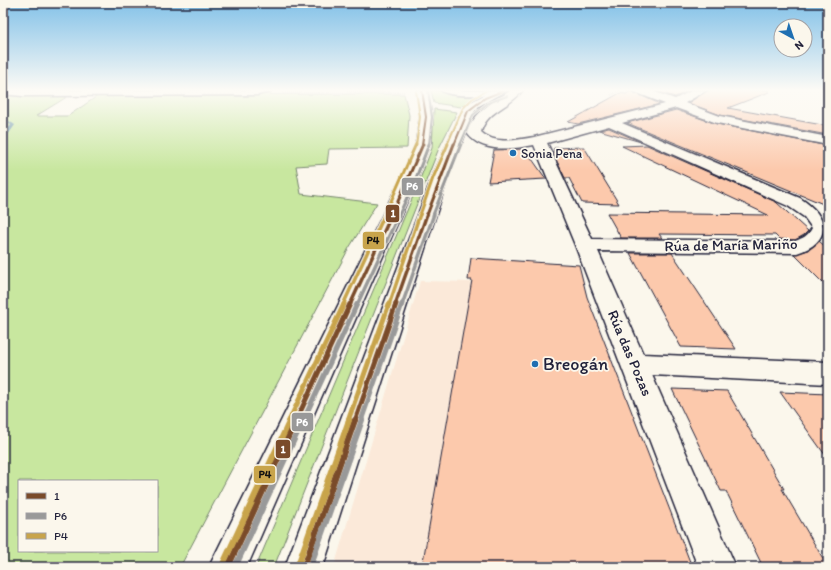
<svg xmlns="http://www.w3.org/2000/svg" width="831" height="570" viewBox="0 0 831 570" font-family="Itim,sans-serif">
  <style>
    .built { fill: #fbe9d9 }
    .green { fill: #c8e79f; stroke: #75846d; fill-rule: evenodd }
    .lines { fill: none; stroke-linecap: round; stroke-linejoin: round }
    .stream { fill: #608da3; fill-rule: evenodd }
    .building { fill: #fcc9ac; stroke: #22223b }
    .street-casing { stroke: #22223b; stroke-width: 3 }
    .primary-casing { stroke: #22223b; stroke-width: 3 }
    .path { stroke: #22223b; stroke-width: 1.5; stroke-dasharray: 0.5 1.5; stroke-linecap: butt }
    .street { fill: #fbf7ec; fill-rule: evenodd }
    .primary { fill: #fbf7ec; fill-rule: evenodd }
    .bus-1-far4-casing { stroke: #fbf7ec; stroke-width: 3.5 }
    .bus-1-far3-casing { stroke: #fbf7ec; stroke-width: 5 }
    .bus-1-far2-casing { stroke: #fbf7ec; stroke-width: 6 }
    .bus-1-far1-casing { stroke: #fbf7ec; stroke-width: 8 }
    .bus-1-casing { stroke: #fbf7ec; stroke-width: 9 }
    .bus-2-far4-casing { stroke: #fbf7ec; stroke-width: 3.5 }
    .bus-2-far3-casing { stroke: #fbf7ec; stroke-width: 5 }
    .bus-2-far2-casing { stroke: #fbf7ec; stroke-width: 6 }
    .bus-2-far1-casing { stroke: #fbf7ec; stroke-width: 8 }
    .bus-2-casing { stroke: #fbf7ec; stroke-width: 9 }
    .bus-3-far4-casing { stroke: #fbf7ec; stroke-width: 3.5 }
    .bus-3-far3-casing { stroke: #fbf7ec; stroke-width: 5 }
    .bus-3-far2-casing { stroke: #fbf7ec; stroke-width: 6 }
    .bus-3-far1-casing { stroke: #fbf7ec; stroke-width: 8 }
    .bus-3-casing { stroke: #fbf7ec; stroke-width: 9 }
    .bus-1-far4 { stroke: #7a4b2a; stroke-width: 2 }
    .bus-1-far3 { stroke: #7a4b2a; stroke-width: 3 }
    .bus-1-far2 { stroke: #7a4b2a; stroke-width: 3.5 }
    .bus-1-far1 { stroke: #7a4b2a; stroke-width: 5 }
    .bus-1 { stroke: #7a4b2a; stroke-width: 6 }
    .bus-2-far4 { stroke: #999; stroke-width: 2 }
    .bus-2-far3 { stroke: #999; stroke-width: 3 }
    .bus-2-far2 { stroke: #999; stroke-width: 3.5 }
    .bus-2-far1 { stroke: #999; stroke-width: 5 }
    .bus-2 { stroke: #999; stroke-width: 6 }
    .bus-3-far4 { stroke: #c8a44b; stroke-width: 2 }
    .bus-3-far3 { stroke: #c8a44b; stroke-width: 3 }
    .bus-3-far2 { stroke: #c8a44b; stroke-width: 3.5 }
    .bus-3-far1 { stroke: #c8a44b; stroke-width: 5 }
    .bus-3 { stroke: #c8a44b; stroke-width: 6 }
    .poi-dot { fill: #1f6fb2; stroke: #fbf7ec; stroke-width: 1.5 }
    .labels { text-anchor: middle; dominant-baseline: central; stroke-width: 3.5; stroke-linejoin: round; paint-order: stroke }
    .far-poi-label { font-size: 13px; fill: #22223b; stroke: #fbf7ec; text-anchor: start }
    .street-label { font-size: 15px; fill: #22223b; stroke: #fbf7ec }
    .near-poi-label { font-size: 18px; fill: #22223b; stroke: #fbf7ec; text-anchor: start }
    .line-badge { stroke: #fbf7ec; stroke-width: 1.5 }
    .badge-label { font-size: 11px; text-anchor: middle; font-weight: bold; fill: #fff }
    .pale-badge-label { font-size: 11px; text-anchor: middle; font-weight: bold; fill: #111 }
  </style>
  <rect width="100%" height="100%" fill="#fbf7ec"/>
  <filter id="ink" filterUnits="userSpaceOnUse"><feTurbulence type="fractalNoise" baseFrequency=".025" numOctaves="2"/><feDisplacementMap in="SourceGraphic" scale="8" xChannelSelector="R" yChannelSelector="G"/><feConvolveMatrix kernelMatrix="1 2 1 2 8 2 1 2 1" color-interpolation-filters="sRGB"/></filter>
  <g filter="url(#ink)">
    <path class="built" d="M 420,281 L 472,282 L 692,567 L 334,567 Z"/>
    <g class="green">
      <path d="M 431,90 L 477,95 L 461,107 L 434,103 Z"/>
      <path d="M 404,94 L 409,115 L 407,148 L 329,149 L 327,164 L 296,166 L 301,194 L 377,203 L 349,248 L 180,567 L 3,567 L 3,96 L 70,95 L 36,116 L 68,116 L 99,95 ZM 19,481 L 157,481 L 157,551 L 19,551 Z"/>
      <path d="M 434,109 L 457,112 L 439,148 L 274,567 L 256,567 L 417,187 L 432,148 Z"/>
    </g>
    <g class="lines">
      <path class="stream" d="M 3,117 L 15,125 L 5,139 L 3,139 L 3,135 L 11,125 L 3,120 Z"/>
    </g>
    <g class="building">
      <path d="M 654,90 L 690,90 L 675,97 Z"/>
      <path d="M 708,90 L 769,90 L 769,92 L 728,108 L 828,126 L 828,135 L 720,115 L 688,103 Z"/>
      <path d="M 631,91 L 660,104 L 578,124 L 568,122 L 620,93 L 626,94 Z"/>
      <path d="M 676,110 L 717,124 L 828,146 L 828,206 L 627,123 Z"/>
      <path d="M 609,128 L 641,142 L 599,130 Z"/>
      <path d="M 647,145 L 776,202 L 808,231 L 804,235 L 795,240 L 779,239 L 775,235 L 659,234 L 662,238 L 621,238 L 607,213 L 768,215 L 622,146 Z"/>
      <path d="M 584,147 L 619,204 L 582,203 L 569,178 L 565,178 L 553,153 L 554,148 Z"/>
      <path d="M 525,149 L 546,179 L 488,182 L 494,150 Z"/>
      <path d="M 819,241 L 828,249 L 828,288 L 794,254 L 809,250 Z"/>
      <path d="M 630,253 L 672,253 L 736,349 L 681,347 Z"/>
      <path d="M 471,258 L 579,265 L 587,297 L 692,567 L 422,567 L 472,280 L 468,280 Z"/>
      <path d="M 672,389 L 727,391 L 784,489 L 782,489 L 828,567 L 763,567 L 726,491 L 721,491 Z"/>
      <path d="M 780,392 L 828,394 L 828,459 Z"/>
    </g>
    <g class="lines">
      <g class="street-casing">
        <g id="street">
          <path d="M 3,90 L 271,90 L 270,92 L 257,95 L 23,96 L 3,94 Z"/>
          <path d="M 511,90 L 523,90 C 511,107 487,110 481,132 C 495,145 517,140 534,137 L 665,104 L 635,92 L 634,90 L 649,90 L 675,99 L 693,90 L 707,90 L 685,103 L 720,116 L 828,137 L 828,145 L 717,123 L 676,108 L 622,123 L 800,198 C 831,218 831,242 797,253 L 598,251 L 643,354 L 828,362 L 828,384 L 652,375 L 736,567 L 698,567 L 575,245 L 534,145 C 512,149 482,154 467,133 C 474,111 494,102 511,90 ZM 609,126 L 788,206 L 804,217 L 812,228 C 808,236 803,238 795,241 L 592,239 L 547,143 Z"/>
        </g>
      </g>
      <g class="primary-casing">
        <g id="primary">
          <path d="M 417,90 L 427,90 L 432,117 L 430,143 L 418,176 L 247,567 L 209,567 L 402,176 L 416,143 L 420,117 Z"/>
          <path d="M 441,90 L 505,91 L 479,106 L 474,112 L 447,180 L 323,567 L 285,567 L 431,180 L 462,111 L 471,102 L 484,95 C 475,95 447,97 441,90 Z"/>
        </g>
      </g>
      <g class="path">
        <path d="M 283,93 L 404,92"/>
        <path d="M 611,95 L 621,90"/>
      </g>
      <use href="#street" class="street"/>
      <use href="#primary" class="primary"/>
      <g class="bus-1-far4-casing">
        <g id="bus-1-far4">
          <path d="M 422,90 L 426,117 L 422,145"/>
          <path d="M 454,145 L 468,111 L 485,98 L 505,90"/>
        </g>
      </g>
      <g class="bus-1-far3-casing">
        <g id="bus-1-far3">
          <path d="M 392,215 L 423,144"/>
          <path d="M 427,215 L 454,144"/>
        </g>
      </g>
      <g class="bus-1-far2-casing">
        <g id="bus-1-far2">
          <path d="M 350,305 L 392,214"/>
          <path d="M 395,305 L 427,214"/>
        </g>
      </g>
      <g class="bus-1-far1-casing">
        <g id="bus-1-far1">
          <path d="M 296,421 L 350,304"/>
          <path d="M 355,421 L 396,304"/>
        </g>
      </g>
      <g class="bus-1-casing">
        <g id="bus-1">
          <path d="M 228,567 L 296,420"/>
          <path d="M 304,567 L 355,420"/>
        </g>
      </g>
      <g class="bus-2-far4-casing">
        <g id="bus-2-far4">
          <path d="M 428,90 L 432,117 L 429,145"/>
          <path d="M 460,145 L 473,115 L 488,103 L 507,96"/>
        </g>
      </g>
      <g class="bus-2-far3-casing">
        <g id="bus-2-far3">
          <path d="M 399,215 L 416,178 L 429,144"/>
          <path d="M 433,215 L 461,144"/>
        </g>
      </g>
      <g class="bus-2-far2-casing">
        <g id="bus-2-far2">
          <path d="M 357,305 L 399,214"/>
          <path d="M 402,305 L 434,214"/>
        </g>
      </g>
      <g class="bus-2-far1-casing">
        <g id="bus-2-far1">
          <path d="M 303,421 L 357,304"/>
          <path d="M 361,421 L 402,304"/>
        </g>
      </g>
      <g class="bus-2-casing">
        <g id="bus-2">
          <path d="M 235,567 L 303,420"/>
          <path d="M 310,567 L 362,420"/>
        </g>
      </g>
      <g class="bus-3-far4-casing">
        <g id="bus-3-far4">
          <path d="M 416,145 L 420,117 L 416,91"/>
          <path d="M 447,145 L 463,108 L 472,99 L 487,90"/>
        </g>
      </g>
      <g class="bus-3-far3-casing">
        <g id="bus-3-far3">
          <path d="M 385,215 L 416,144"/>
          <path d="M 420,215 L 433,178 L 448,144"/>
        </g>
      </g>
      <g class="bus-3-far2-casing">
        <g id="bus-3-far2">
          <path d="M 343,305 L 385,214"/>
          <path d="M 389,305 L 420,214"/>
        </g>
      </g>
      <g class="bus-3-far1-casing">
        <g id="bus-3-far1">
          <path d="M 289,421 L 344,304"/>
          <path d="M 348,421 L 389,304"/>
        </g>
      </g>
      <g class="bus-3-casing">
        <g id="bus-3">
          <path d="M 223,564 L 290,420"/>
          <path d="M 298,565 L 349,420"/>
        </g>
      </g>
      <use href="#bus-1-far4" class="bus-1-far4"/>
      <use href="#bus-1-far3" class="bus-1-far3"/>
      <use href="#bus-1-far2" class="bus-1-far2"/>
      <use href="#bus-1-far1" class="bus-1-far1"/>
      <use href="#bus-1" class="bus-1"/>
      <use href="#bus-2-far4" class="bus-2-far4"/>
      <use href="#bus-2-far3" class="bus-2-far3"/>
      <use href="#bus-2-far2" class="bus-2-far2"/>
      <use href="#bus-2-far1" class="bus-2-far1"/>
      <use href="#bus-2" class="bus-2"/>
      <use href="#bus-3-far4" class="bus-3-far4"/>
      <use href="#bus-3-far3" class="bus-3-far3"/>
      <use href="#bus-3-far2" class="bus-3-far2"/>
      <use href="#bus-3-far1" class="bus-3-far1"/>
      <use href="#bus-3" class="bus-3"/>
    </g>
  </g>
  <linearGradient id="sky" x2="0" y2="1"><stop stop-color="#82c1e8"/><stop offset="0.53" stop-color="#fdfbf6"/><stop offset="1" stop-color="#fdfbf6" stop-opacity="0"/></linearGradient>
  <rect width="831" height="170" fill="url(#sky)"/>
  <g class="poi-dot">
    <circle cx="513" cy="153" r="4"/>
    <circle cx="535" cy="364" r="4"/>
  </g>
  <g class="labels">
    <g class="far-poi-label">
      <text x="521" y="153">Sonia Pena</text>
    </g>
    <g class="street-label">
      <text transform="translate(731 245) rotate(-1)">Rúa de María Mariño</text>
      <text transform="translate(630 353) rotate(67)">Rúa das Pozas</text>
    </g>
    <g class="near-poi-label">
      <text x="543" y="364">Breogán</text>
    </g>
  </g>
  <g class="line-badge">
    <rect x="401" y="177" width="23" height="19" rx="4" fill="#999"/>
    <rect x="385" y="204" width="15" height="19" rx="4" fill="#7a4b2a"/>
    <rect x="362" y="231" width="23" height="19" rx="4" fill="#c8a44b"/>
    <rect x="291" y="412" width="23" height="20" rx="4" fill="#999"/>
    <rect x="275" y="439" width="16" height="20" rx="4" fill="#7a4b2a"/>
    <rect x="253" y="465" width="23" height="19" rx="4" fill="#c8a44b"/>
  </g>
  <g class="badge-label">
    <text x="412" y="190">P6</text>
    <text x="393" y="217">1</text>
    <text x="302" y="426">P6</text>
    <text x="283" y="453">1</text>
  </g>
  <g class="pale-badge-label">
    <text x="373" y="244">P4</text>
    <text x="265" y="478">P4</text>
  </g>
  <rect width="831" height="570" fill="none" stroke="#fbf7ec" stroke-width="16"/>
  <rect x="8" y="8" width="815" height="554" fill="none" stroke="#22223b" stroke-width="1.5" filter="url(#ink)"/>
  <rect x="18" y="480" width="140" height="72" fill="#fbf7ec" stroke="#a4a2a5"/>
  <rect x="26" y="493" width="20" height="6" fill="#7a4b2a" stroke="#a4a2a5"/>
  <text x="54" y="500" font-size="12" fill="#22223b">1</text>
  <rect x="26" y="513" width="20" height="6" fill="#999999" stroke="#a4a2a5"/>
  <text x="54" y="520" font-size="12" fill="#22223b">P6</text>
  <rect x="26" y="533" width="20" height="6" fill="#c8a44b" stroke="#a4a2a5"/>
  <text x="54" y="540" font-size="12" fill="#22223b">P4</text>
  <g transform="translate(793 38) rotate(140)"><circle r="19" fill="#fbf7ec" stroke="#a4a2a5"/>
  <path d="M0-3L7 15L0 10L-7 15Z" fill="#1f6fb2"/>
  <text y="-6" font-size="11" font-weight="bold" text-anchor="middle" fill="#22223b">N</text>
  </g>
</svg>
